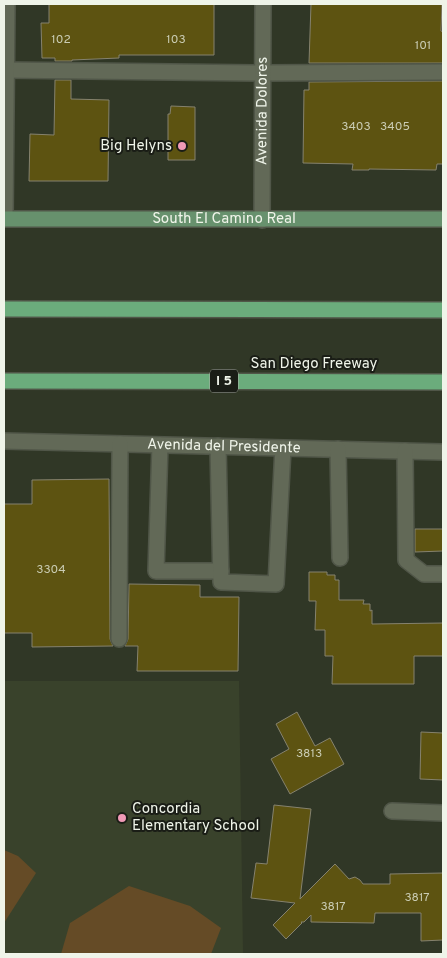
<svg xmlns="http://www.w3.org/2000/svg" width="447" height="958" viewBox="0 0 447 958" font-family="Overpass,sans-serif">
  <style>
    .built { fill: #39422b }
    .green { fill: #654b26 }
    .building { fill: #5d5311; stroke: #85826e }
    .lines { fill: none; stroke-linecap: round; stroke-linejoin: round }
    .minor-casing { stroke: #505648; stroke-width: 18 }
    .major-casing { stroke: #505648; stroke-width: 18 }
    .highway-casing { stroke: #505648; stroke-width: 18 }
    .minor { stroke: #626957; stroke-width: 15 }
    .major { stroke: #67916d; stroke-width: 15 }
    .highway { stroke: #6bac7c; stroke-width: 15 }
    .poi-dot { fill: #f09ab6; stroke: #1a1d16; stroke-width: 2 }
    .labels { text-anchor: middle; dominant-baseline: central; stroke-width: 4; stroke-linejoin: round; paint-order: stroke }
    .number-label { font-size: 12px; fill: #caccb3 }
    .shield { fill: #1a1d16; stroke: #afb4aa; stroke-width: 1 }
    .shield-label { font-size: 14px; font-weight: bold; fill: #eff4e9 }
    .street-label { font-size: 15px; fill: #eff4e9; stroke: #1a1d16 }
    .poi-label { font-size: 15px; fill: #eff4e9; stroke: #1a1d16; text-anchor: end }
  </style>
  <rect width="100%" height="100%" fill="#303726"/>
  <path class="built" d="M 4,681 L 239,681 L 243,954 L 4,954 Z"/>
  <g class="green">
    <path d="M 4,850 L 18,856 L 36,873 L 4,923 Z"/>
    <path d="M 129,886 L 190,906 L 221,928 L 211,954 L 61,954 L 70,923 Z"/>
  </g>
  <g class="building">
    <path d="M 49,4 L 214,4 L 214,55 L 119,55 L 119,58 L 72,60 L 72,61 L 55,61 L 55,58 L 42,58 L 41,23 L 49,23 Z"/>
    <path d="M 311,4 L 442,4 L 441,31 L 443,32 L 443,63 L 309,63 Z"/>
    <path d="M 55,80 L 71,80 L 71,99 L 109,100 L 108,181 L 29,181 L 30,134 L 54,135 Z"/>
    <path d="M 443,81 L 443,164 L 437,164 L 436,170 L 369,169 L 369,170 L 352,170 L 353,164 L 303,163 L 304,90 L 309,90 L 309,82 Z"/>
    <path d="M 171,106 L 195,107 L 195,160 L 168,160 L 168,114 L 170,114 Z"/>
    <path d="M 109,479 L 110,639 L 113,646 L 32,647 L 32,633 L 4,633 L 4,504 L 32,504 L 32,480 Z"/>
    <path d="M 415,529 L 443,529 L 443,551 L 415,552 Z"/>
    <path d="M 309,572 L 327,572 L 327,575 L 335,575 L 335,580 L 339,580 L 339,600 L 364,600 L 363,604 L 370,604 L 370,611 L 372,610 L 372,624 L 443,623 L 443,656 L 414,656 L 414,684 L 332,684 L 333,656 L 325,656 L 325,630 L 315,630 L 316,601 L 309,601 Z"/>
    <path d="M 129,584 L 200,585 L 200,597 L 239,597 L 238,671 L 137,671 L 138,646 L 125,646 L 128,639 Z"/>
    <path d="M 297,712 L 315,746 L 330,738 L 344,764 L 290,794 L 271,759 L 289,749 L 276,724 Z"/>
    <path d="M 421,732 L 443,733 L 443,780 L 420,779 Z"/>
    <path d="M 274,805 L 311,809 L 300,899 L 335,864 L 349,879 L 355,877 L 360,880 L 363,884 L 390,884 L 390,874 L 443,873 L 443,940 L 421,941 L 421,913 L 375,913 L 374,923 L 311,922 L 311,915 L 304,922 L 301,922 L 302,923 L 286,939 L 273,925 L 295,903 L 251,898 L 256,863 L 267,864 Z"/>
  </g>
  <g class="lines">
    <g class="minor-casing">
      <g id="minor">
        <path d="M 4,70 L 263,73 L 443,72"/>
        <path d="M 5,219 L 7,4"/>
        <path id="s1" d="M 262,220 L 263,4"/>
        <path id="s2" d="M 4,441 L 443,452"/>
        <path d="M 160,445 L 156,571 L 221,571"/>
        <path d="M 218,446 L 221,582 L 276,584 L 283,448"/>
        <path d="M 338,449 L 340,558"/>
        <path d="M 405,451 L 406,560 L 424,574 L 443,574"/>
        <path d="M 119,639 L 120,444"/>
        <path d="M 392,811 L 443,813"/>
      </g>
    </g>
    <g class="major-casing">
      <g id="major">
        <path id="s3" d="M 4,219 L 443,219"/>
      </g>
    </g>
    <g class="highway-casing">
      <g id="highway">
        <path d="M 4,309 L 443,310"/>
        <path d="M 4,381 L 443,382"/>
      </g>
    </g>
    <use href="#minor" class="minor"/>
    <use href="#major" class="major"/>
    <use href="#highway" class="highway"/>
  </g>
  <g class="poi-dot">
    <circle cx="182" cy="146" r="5"/>
    <circle cx="122" cy="818" r="5"/>
  </g>
  <g class="labels">
    <g class="number-label">
      <text x="61" y="40">102</text>
      <text x="176" y="40">103</text>
      <text x="423" y="46">101</text>
      <text x="356" y="127">3403</text>
      <text x="395" y="127">3405</text>
      <text x="51" y="570">3304</text>
      <text x="309" y="754">3813</text>
      <text x="417" y="898">3817</text>
      <text x="333" y="907">3817</text>
    </g>
    <rect class="shield" x="210" y="369.5" width="28" height="23" rx="4"/>
    <g class="shield-label">
      <text x="224" y="381">I 5</text>
    </g>
    <g class="street-label">
      <text stroke="none"><textPath href="#s1" startOffset="109">Avenida Dolores</textPath></text>
      <text stroke="none"><textPath href="#s3" startOffset="220">South El Camino Real</textPath></text>
      <text x="314" y="364">San Diego Freeway</text>
      <text stroke="none"><textPath href="#s2" startOffset="220">Avenida del Presidente</textPath></text>
    </g>
    <g class="poi-label">
      <text x="172" y="146">Big Helyns</text>
      <text x="132" y="809" text-anchor="start">Concordia<tspan x="132" dy="17">Elementary School</tspan></text>
    </g>
  </g>
  <rect width="447" height="958" fill="none" stroke="#eff4e9" stroke-width="10"/>
</svg>
